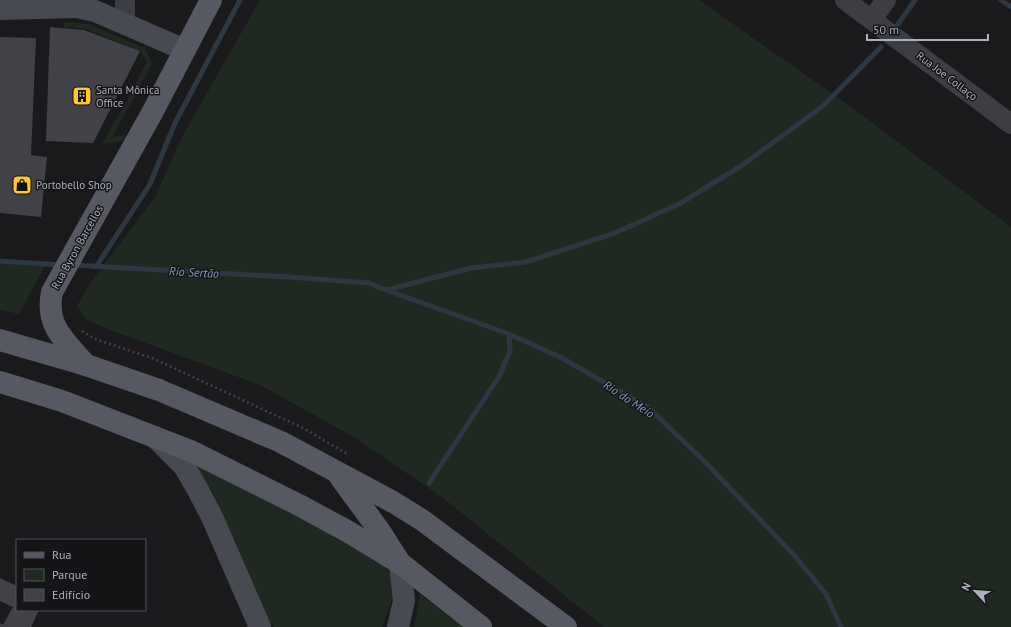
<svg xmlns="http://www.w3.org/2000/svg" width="1011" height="627" viewBox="0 0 1011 627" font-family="'PT Sans',sans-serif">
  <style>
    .green { fill: #1f2921 }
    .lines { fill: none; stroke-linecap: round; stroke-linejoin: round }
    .stream { stroke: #2e3843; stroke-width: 5 }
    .building { fill: #414247 }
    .path { stroke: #414249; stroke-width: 2.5; stroke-dasharray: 2 3; stroke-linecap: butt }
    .street { stroke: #3d3d44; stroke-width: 20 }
    .secondary { stroke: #484a52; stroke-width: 22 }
    .primary { stroke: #565862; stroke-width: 22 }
    .labels { text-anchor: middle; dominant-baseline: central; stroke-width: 3; stroke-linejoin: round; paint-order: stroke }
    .street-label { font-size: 11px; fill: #acb0bd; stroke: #151518 }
    .poi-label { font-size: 11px; fill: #acb0bd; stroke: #151518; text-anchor: start }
    .water-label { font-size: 12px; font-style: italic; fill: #809bbb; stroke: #151518 }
  </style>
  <rect width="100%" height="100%" fill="#1a1a1d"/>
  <g class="green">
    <path d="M 260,0 L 699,0 L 854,109 L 1011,227 L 1011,627 L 604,627 L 443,498 L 354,437 L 260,385 L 113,331 L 87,320 L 77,306 L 91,282 L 155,197 L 182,137 Z"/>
    <path d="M 63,22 L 88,24 L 145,48 L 152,64 L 112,137 L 126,135 L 122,141 L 102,144 L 129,97 L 147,61 L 140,51 L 86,29 L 64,27 Z"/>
    <path d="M 0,262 L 46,264 L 19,314 L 0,310 Z"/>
    <path d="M 193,461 L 285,506 L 391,568 L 394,588 L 392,600 L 382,627 L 274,627 L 266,616 L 213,493 Z"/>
    <path d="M 420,594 L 463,627 L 414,627 L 417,613 Z"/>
  </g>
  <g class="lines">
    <g class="stream">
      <path d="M 1001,0 L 1011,7"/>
      <path d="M 896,27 L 915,0"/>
      <path d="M 0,261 L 61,265"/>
      <path d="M 73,265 L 289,277 L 369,283 L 386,290 L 509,334 L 560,357 L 649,408 L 704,461 L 793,554 L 826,594 L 841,627"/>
      <path d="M 96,267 L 150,184 L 175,123 L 240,0"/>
      <path d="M 387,290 L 471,268 L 526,262 L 615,233 L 681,203 L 741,166 L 823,106 L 881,47"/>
      <path d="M 429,483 L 500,375 L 510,351 L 509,334"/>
    </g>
  </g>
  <g class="building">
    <path d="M 50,27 L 84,30 L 140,51 L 93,143 L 46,141 Z"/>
    <path d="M 0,37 L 36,38 L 31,155 L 47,157 L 41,217 L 0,213 Z"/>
    <path d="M 0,578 L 17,586 L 17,610 L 39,610 L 31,627 L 0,627 L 0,623 L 3,625 L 13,607 L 0,601 Z"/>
  </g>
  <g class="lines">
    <path class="path" d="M 82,331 L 95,339 L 152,358 L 303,428 L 349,455"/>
    <g class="street">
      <path d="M 125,0 L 125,24"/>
      <path d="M 845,0 L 1011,124"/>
      <path d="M 872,19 L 886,0"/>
    </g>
    <g class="secondary">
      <path d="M 0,9 L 77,7 L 95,11 L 185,50"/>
      <path d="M 155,437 L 184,466 L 198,490 L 212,517 L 260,627"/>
      <path d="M 398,627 L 404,601 L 400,563"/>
    </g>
    <g class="primary">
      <path d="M 0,340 L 86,365 L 159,390 L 281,442 L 393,502 L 422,520 L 566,627"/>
      <path d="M 86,365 C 65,341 45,326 52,292 L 152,113 L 211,0"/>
      <path d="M 0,382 L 62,401 L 193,452 L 299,505 L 347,531 L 400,563 L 481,627"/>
      <path d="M 340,477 L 379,530 L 398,560"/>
    </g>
  </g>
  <defs>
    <g id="building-square" transform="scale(1)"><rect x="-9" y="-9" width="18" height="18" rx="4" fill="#ffc830" stroke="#151518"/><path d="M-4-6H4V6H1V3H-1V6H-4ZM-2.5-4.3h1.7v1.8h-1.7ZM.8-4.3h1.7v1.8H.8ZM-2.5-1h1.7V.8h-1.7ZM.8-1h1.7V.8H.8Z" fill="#111"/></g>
    <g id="shop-square" transform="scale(1)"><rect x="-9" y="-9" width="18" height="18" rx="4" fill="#ffc830" stroke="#151518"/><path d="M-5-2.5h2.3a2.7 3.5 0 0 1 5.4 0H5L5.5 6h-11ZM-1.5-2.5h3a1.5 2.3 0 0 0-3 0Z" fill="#111"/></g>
  </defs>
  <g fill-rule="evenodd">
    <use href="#building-square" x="82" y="96"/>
    <use href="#shop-square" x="22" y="185"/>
  </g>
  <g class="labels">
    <g class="street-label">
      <text transform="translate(947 76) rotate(37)">Rua Joe Collaço</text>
      <text transform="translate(77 247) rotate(-61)">Rua Byron Barcellos</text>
    </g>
    <g class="poi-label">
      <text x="96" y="90">Santa Mônica<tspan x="96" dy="13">Office</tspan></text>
      <text x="36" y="185">Portobello Shop</text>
    </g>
    <g class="water-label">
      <text transform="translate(194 272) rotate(3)">Rio Sertão</text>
      <text transform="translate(629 399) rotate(33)">Rio do Meio</text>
    </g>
  </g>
  <rect x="16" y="539" width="130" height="72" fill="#151518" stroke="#51535a"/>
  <rect x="24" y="552" width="20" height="6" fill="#565862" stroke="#51535a"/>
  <text x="52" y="559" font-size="12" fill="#acb0bd">Rua</text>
  <rect x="24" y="569" width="20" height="12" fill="#1f2921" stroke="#51535a"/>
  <text x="52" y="579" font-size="12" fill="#acb0bd">Parque</text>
  <rect x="24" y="589" width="20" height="12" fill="#414247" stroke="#51535a"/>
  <text x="52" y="599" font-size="12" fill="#acb0bd">Edifício</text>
  <g transform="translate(975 591) rotate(296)" stroke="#151518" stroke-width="3" paint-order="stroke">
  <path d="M0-3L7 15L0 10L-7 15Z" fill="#acb0bd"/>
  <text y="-6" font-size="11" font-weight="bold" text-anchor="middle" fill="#acb0bd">N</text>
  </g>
  <path d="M867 34v6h121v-6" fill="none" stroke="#acb0bd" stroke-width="2"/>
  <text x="873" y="34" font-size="12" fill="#acb0bd" stroke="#151518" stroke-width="3" paint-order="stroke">50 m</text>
</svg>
